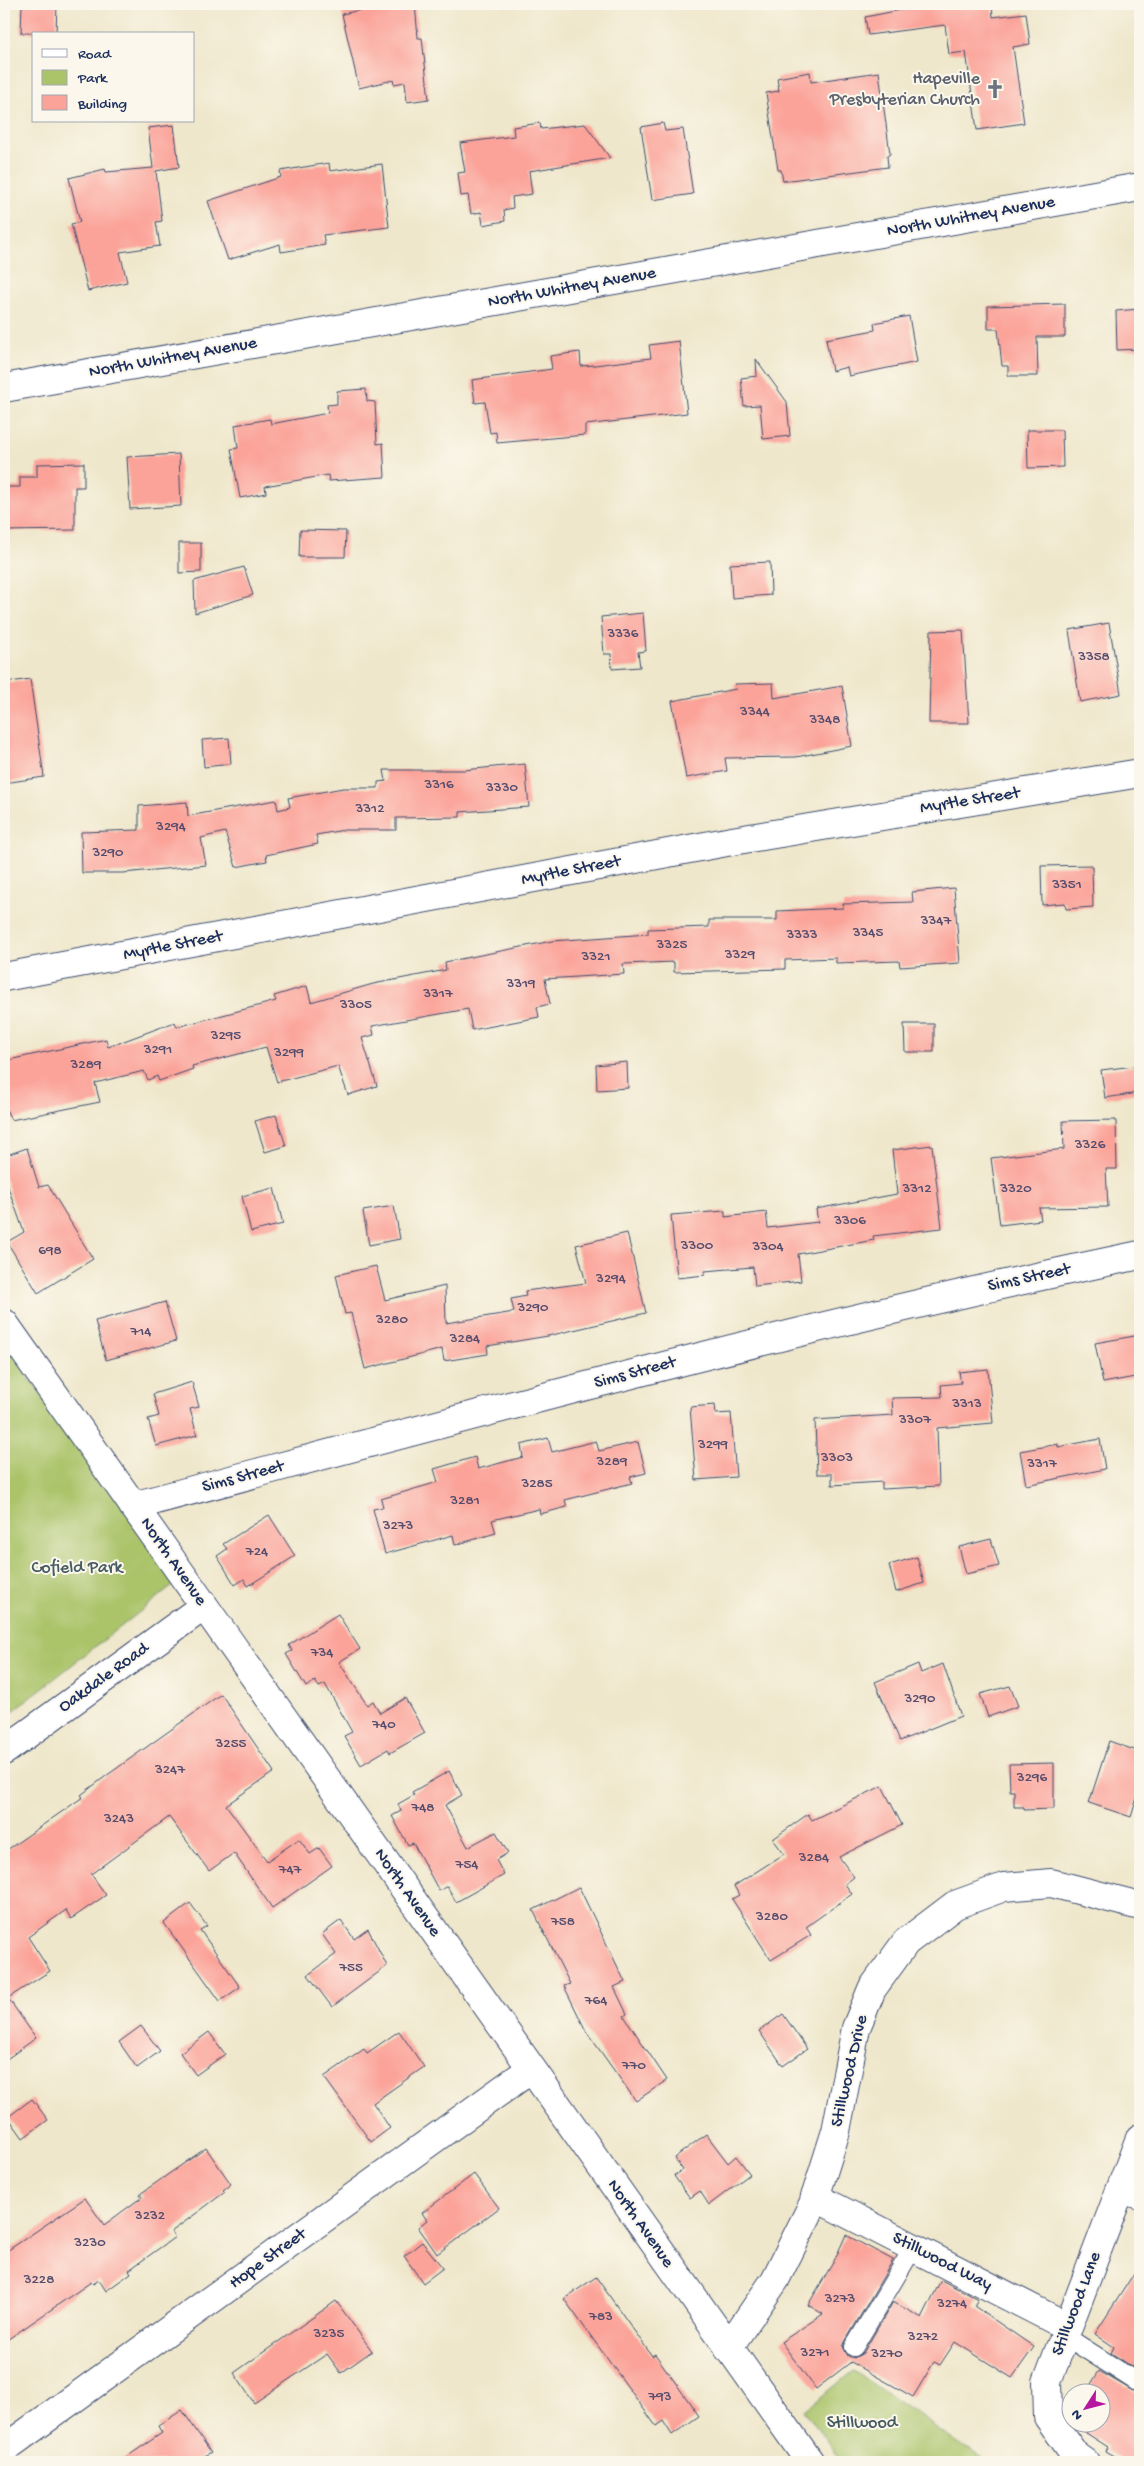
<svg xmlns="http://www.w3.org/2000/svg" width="1144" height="2466" viewBox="0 0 1144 2466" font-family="'Gochi Hand',sans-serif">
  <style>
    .green { fill: #abc46a; stroke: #637a64 }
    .building { fill: #fba399 }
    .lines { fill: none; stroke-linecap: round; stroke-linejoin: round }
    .service-casing { stroke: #3b4b6e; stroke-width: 20 }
    .minor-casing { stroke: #3b4b6e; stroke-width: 30 }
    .service { stroke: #fff; stroke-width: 18 }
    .minor { stroke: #fff; stroke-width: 28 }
    .labels { text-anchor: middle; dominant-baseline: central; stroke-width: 4; stroke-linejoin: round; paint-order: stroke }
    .number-label { font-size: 15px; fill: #534c6d }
    .worship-label { font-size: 18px; fill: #5b616d; stroke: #fbf7ec; text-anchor: end }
    .street-label { font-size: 18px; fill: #1b2f5e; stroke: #fbf7ec }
    .park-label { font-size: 18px; fill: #465c62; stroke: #fbf7ec }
  </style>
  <rect width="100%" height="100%" fill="#fbf7ec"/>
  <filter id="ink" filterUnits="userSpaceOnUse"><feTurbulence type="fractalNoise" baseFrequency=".02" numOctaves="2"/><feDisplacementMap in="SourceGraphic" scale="10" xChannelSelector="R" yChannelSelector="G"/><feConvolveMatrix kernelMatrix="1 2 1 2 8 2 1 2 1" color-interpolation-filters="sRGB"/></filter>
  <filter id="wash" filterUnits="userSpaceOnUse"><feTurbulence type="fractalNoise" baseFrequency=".0096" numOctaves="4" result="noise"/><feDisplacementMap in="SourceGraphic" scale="20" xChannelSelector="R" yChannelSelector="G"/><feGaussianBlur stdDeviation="1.12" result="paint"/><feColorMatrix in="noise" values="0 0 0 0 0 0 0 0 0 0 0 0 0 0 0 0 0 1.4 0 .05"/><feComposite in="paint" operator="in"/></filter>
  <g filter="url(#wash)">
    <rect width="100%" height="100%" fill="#efe7cb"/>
    <g class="green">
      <path d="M 4,1343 L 178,1582 L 4,1718 Z"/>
      <path d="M 854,2371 L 986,2462 L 842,2462 L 804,2410 Z"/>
    </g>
    <g id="blocks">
      <g class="building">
        <path d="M 22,4 L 57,4 L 56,33 L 21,33 Z"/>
        <path d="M 389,4 L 415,4 L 418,38 L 422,38 L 429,99 L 407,102 L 405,82 L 394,84 L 393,80 L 359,88 L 342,14 Z"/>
        <path d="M 931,4 L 992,4 L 993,17 L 1026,13 L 1030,44 L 1013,47 L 1024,123 L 977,130 L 966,52 L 949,54 L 945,25 L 868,35 L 865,17 Z"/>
        <path d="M 810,72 L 811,82 L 879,72 L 890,154 L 887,156 L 888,167 L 783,181 L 781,170 L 778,170 L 766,93 L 779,91 L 777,78 Z"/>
        <path d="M 540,123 L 541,129 L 585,124 L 610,158 L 529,171 L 532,194 L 512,197 L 513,208 L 504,210 L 505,221 L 483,225 L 481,212 L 471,214 L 468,195 L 461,196 L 458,173 L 465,172 L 460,143 L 514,136 L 513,127 Z"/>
        <path d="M 663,123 L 665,131 L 683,129 L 693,194 L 652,200 L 641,127 Z"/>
        <path d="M 174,125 L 179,167 L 156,171 L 162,221 L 156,222 L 160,246 L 120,252 L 127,282 L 88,291 L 71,224 L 80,222 L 69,178 L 105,169 L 106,172 L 153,168 L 148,128 Z"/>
        <path d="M 329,163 L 330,171 L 382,164 L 389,227 L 323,235 L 325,245 L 281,252 L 280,244 L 228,260 L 208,201 L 281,177 L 280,171 Z"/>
        <path d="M 1065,304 L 1065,337 L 1037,337 L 1038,376 L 1008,376 L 1008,366 L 1002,366 L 998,329 L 988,329 L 988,306 Z"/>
        <path d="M 1140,309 L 1140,349 L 1117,350 L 1116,311 Z"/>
        <path d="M 909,316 L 917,362 L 849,376 L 847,367 L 832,371 L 826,339 L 875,330 L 874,323 Z"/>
        <path d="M 679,341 L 687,413 L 585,425 L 585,435 L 497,443 L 496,432 L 490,433 L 485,402 L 475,403 L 472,380 L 552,369 L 550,356 L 580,352 L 581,366 L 595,365 L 651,358 L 649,345 Z"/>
        <path d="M 756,359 L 787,402 L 790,436 L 763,439 L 760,405 L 744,406 L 741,378 L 757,376 Z"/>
        <path d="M 366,389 L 367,401 L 375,402 L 377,444 L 383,443 L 385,477 L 329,481 L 328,475 L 265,486 L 266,493 L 240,498 L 231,449 L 238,448 L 235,425 L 270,419 L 271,424 L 328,413 L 327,405 L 337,404 L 337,391 Z"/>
        <path d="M 1027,430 L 1062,430 L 1063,467 L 1028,468 Z"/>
        <path d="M 179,454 L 181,506 L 130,509 L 127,457 Z"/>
        <path d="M 84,463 L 84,487 L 75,487 L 75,530 L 4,531 L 4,487 L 20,487 L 20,477 L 37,477 L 37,464 Z"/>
        <path d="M 300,530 L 346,531 L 345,557 L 299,557 Z"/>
        <path d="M 179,543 L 201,543 L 201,572 L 179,573 Z"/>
        <path d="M 770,562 L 771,595 L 732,598 L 730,564 Z"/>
        <path d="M 244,567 L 253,595 L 195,613 L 194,581 Z"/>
        <path d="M 643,613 L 646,651 L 638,652 L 640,667 L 612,669 L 611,654 L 604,654 L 601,617 Z"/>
        <path d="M 1109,623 L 1121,694 L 1080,702 L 1069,630 Z"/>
        <path d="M 963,630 L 969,723 L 929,723 L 931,631 Z"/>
        <path d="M 30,679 L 44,777 L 4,783 L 4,683 Z"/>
        <path d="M 773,683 L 774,698 L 842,686 L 852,746 L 796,757 L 725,758 L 727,771 L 686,778 L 672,701 L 736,689 L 735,684 Z"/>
        <path d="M 229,738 L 231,764 L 204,767 L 202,740 Z"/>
        <path d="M 525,764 L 529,807 L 460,812 L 460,817 L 396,818 L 396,830 L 344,830 L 316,835 L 318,844 L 266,855 L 267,861 L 236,867 L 225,832 L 201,838 L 206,865 L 123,873 L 82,873 L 81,832 L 139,830 L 139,806 L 187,802 L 188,816 L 276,800 L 278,810 L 290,807 L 288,798 L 343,788 L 378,788 L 378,782 L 386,781 L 384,770 L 464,770 Z"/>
        <path d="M 1092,865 L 1093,907 L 1066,909 L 1065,903 L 1042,905 L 1041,866 Z"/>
        <path d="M 954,888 L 960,963 L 900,967 L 899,961 L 836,963 L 836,958 L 785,960 L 785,969 L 674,972 L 674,962 L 623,964 L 624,974 L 545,979 L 550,1004 L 537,1007 L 539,1017 L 472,1030 L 468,1009 L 372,1026 L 374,1035 L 362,1038 L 377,1086 L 348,1095 L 338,1066 L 277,1082 L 266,1047 L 192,1066 L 193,1069 L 159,1081 L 157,1076 L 148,1080 L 144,1071 L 95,1083 L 100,1102 L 11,1120 L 4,1105 L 4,1061 L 106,1039 L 108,1047 L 175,1022 L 177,1027 L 276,1001 L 274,996 L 307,986 L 311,1002 L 373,984 L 446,970 L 445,962 L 552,941 L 648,934 L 648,929 L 709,927 L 709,920 L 777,920 L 777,911 L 843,908 L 843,904 L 913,902 L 912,892 Z"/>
        <path d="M 904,1024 L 934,1024 L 934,1052 L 905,1052 Z"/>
        <path d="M 627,1062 L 628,1088 L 597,1090 L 596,1065 Z"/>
        <path d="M 1134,1066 L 1138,1093 L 1105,1098 L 1101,1070 Z"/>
        <path d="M 276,1115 L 286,1146 L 265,1152 L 255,1121 Z"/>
        <path d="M 1116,1120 L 1117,1169 L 1106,1169 L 1108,1207 L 1039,1208 L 1041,1220 L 1000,1225 L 991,1158 L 1064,1149 L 1063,1121 Z"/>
        <path d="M 932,1145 L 942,1228 L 873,1236 L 874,1240 L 798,1254 L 801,1281 L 755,1286 L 753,1267 L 705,1271 L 705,1275 L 677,1278 L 671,1215 L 725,1211 L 725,1217 L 766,1212 L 768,1228 L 818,1222 L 816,1209 L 897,1194 L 892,1150 Z"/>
        <path d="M 27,1148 L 39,1187 L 48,1185 L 93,1259 L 38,1293 L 7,1242 L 24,1232 L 4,1176 L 4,1156 Z"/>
        <path d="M 274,1188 L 283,1224 L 251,1232 L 242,1196 Z"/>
        <path d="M 394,1206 L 400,1239 L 369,1245 L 363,1211 Z"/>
        <path d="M 627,1233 L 646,1313 L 548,1336 L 487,1346 L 488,1354 L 444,1361 L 442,1349 L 365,1369 L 351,1313 L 345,1314 L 336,1275 L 376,1266 L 385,1300 L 445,1286 L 446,1323 L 514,1312 L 511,1299 L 526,1296 L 525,1291 L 586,1283 L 576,1245 Z"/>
        <path d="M 165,1302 L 176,1341 L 106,1360 L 95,1321 Z"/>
        <path d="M 1140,1335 L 1140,1376 L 1103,1383 L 1095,1343 Z"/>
        <path d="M 988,1369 L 993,1423 L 937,1428 L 939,1486 L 882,1489 L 882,1482 L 832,1485 L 832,1474 L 817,1474 L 815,1420 L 893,1415 L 892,1398 L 942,1397 L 941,1385 L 961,1383 L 959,1372 Z"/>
        <path d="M 192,1382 L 199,1407 L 190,1409 L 197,1435 L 156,1446 L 148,1419 L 159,1416 L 153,1394 Z"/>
        <path d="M 715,1405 L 716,1414 L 731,1413 L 736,1477 L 696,1480 L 690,1407 Z"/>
        <path d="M 548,1438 L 552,1452 L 596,1441 L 599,1451 L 638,1442 L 646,1473 L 630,1477 L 632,1483 L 565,1500 L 567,1507 L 540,1514 L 539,1509 L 492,1520 L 496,1533 L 455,1545 L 453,1535 L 385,1554 L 373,1509 L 383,1507 L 381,1499 L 438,1482 L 434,1469 L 475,1457 L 478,1469 L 523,1457 L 521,1445 Z"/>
        <path d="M 1100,1439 L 1105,1469 L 1026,1485 L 1020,1451 L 1058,1444 L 1058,1447 Z"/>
        <path d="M 269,1515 L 295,1556 L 248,1586 L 244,1579 L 235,1585 L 217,1556 L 227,1549 L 223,1544 Z"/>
        <path d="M 991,1539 L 999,1566 L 966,1574 L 959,1547 Z"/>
        <path d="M 917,1557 L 924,1583 L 896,1592 L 889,1565 Z"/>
        <path d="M 338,1614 L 360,1649 L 339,1662 L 367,1705 L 373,1701 L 380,1713 L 405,1698 L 425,1733 L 390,1753 L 388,1749 L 361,1765 L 344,1736 L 352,1732 L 325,1684 L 319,1687 L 315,1681 L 306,1687 L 286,1654 L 292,1651 L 289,1645 Z"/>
        <path d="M 918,1664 L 921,1673 L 943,1664 L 961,1716 L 900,1741 L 875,1682 Z"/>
        <path d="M 1010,1686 L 1018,1706 L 988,1717 L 980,1694 Z"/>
        <path d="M 221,1694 L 274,1772 L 226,1805 L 267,1861 L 299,1839 L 310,1854 L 319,1848 L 332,1866 L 272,1908 L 234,1853 L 209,1871 L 169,1817 L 91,1874 L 106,1895 L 71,1919 L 66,1910 L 28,1937 L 50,1971 L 8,1998 L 36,2038 L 4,2061 L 4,1852 L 83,1797 L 81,1795 L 106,1776 Z"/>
        <path d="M 1109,1741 L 1140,1752 L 1140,1788 L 1131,1817 L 1089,1803 Z"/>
        <path d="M 1054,1763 L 1054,1809 L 1024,1810 L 1024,1807 L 1014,1807 L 1014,1791 L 1010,1791 L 1009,1764 Z"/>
        <path d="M 449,1771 L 462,1795 L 445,1805 L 468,1847 L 496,1832 L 508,1853 L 496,1860 L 504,1875 L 456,1902 L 447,1886 L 439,1891 L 413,1843 L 408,1845 L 392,1816 L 401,1811 L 398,1804 L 414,1795 L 412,1792 Z"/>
        <path d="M 882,1786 L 902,1825 L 839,1857 L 854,1877 L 845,1884 L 852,1894 L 806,1927 L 811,1935 L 771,1960 L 732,1899 L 739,1895 L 734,1886 L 784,1854 L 773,1839 L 808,1814 L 812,1820 Z"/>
        <path d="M 579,1887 L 625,1982 L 614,1987 L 627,2014 L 624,2016 L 667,2080 L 636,2101 L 586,2031 L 564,1986 L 570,1984 L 533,1910 Z"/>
        <path d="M 190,1903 L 207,1926 L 200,1930 L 240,1987 L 220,2001 L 164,1923 Z"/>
        <path d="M 341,1920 L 354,1939 L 368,1929 L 387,1966 L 332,2007 L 308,1975 L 336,1954 L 322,1934 Z"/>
        <path d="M 783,2014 L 807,2049 L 783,2066 L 759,2031 Z"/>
        <path d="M 141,2026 L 160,2051 L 137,2068 L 119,2042 Z"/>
        <path d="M 399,2031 L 424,2067 L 373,2103 L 390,2128 L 371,2142 L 324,2077 L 364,2049 L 367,2053 Z"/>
        <path d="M 209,2032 L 225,2054 L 196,2075 L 180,2053 Z"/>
        <path d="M 32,2099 L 48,2120 L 23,2138 L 8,2117 Z"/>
        <path d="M 706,2134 L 728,2163 L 736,2156 L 750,2174 L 709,2205 L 700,2191 L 690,2198 L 674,2176 L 683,2170 L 674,2158 Z"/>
        <path d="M 206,2148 L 231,2184 L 223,2190 L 225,2192 L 171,2232 L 175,2237 L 129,2270 L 131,2273 L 106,2291 L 99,2280 L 93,2284 L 91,2282 L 4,2342 L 4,2253 L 85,2198 L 104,2225 L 142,2197 L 140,2194 Z"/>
        <path d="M 474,2174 L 499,2208 L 437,2254 L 418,2227 L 427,2220 L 422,2213 Z"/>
        <path d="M 846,2235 L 893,2260 L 845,2342 L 843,2347 L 848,2356 L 854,2358 L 863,2353 L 893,2302 L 922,2318 L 941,2280 L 978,2299 L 974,2306 L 1034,2347 L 1012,2378 L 955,2342 L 940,2365 L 934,2362 L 913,2397 L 851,2362 L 816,2389 L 781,2342 L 823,2314 L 808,2305 L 834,2261 Z"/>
        <path d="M 422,2242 L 443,2268 L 423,2283 L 404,2256 Z"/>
        <path d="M 1140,2264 L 1140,2372 L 1111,2353 L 1114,2347 L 1095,2334 Z"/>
        <path d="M 596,2277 L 652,2356 L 655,2354 L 699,2416 L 672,2435 L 663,2421 L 656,2426 L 564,2299 Z"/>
        <path d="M 336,2301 L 372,2351 L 341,2373 L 327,2354 L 254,2403 L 234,2373 Z"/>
        <path d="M 1099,2371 L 1140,2395 L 1140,2462 L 1125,2462 L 1106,2451 L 1108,2447 L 1072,2424 L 1102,2424 L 1102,2394 L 1085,2394 Z"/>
        <path d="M 182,2410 L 211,2452 L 195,2462 L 119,2462 L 162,2433 L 158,2426 Z"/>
      </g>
    </g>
  </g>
  <g filter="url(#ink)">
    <use href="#blocks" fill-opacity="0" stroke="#3b4b6e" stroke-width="1"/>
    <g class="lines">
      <g class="service-casing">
        <g id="service">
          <path d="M 1119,2194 L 1140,2200"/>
          <path d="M 1065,2336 L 1140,2384"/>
          <path d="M 854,2347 L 913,2248"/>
        </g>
      </g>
      <g class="minor-casing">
        <g id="minor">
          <path d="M 4,388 L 1140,187"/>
          <path d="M 4,977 L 732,841 L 1140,773"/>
          <path d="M 4,1323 L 810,2462"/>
          <path d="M 133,1506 C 468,1417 801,1325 1140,1255"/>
          <path d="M 4,1751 L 204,1606"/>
          <path d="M 815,2197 L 1068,2327"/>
          <path d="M 728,2348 L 775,2280 L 813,2204 L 836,2131 L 856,2028 L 872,1989 L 906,1942 L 955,1905 L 1004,1887 L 1051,1883 L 1140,1906"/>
          <path d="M 4,2449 L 531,2069"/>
          <path d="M 1085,2462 L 1075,2455 L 1048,2417 L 1047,2382 L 1140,2138"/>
        </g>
      </g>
      <use href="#service" class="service"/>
      <use href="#minor" class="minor"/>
    </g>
  </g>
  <defs>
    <g id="church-bare" transform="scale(1.5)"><path d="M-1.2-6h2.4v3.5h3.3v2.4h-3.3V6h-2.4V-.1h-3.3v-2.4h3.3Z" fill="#6b7280" stroke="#fbf7ec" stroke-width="2.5" paint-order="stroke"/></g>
  </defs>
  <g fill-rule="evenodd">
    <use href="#church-bare" x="995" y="89"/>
  </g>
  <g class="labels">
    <g class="number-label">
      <text x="623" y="634">3336</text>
      <text x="1094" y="657">3358</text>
      <text x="755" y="712">3344</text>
      <text x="825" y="720">3348</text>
      <text x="439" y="785">3316</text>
      <text x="502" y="788">3330</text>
      <text x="370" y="809">3312</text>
      <text x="171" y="827">3294</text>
      <text x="108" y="853">3290</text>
      <text x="1067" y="885">3351</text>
      <text x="936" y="921">3347</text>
      <text x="868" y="933">3345</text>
      <text x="802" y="935">3333</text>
      <text x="672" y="945">3325</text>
      <text x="740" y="955">3329</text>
      <text x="596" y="957">3321</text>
      <text x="521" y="984">3319</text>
      <text x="438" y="994">3317</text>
      <text x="356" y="1005">3305</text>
      <text x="226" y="1036">3295</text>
      <text x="158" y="1050">3291</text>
      <text x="289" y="1053">3299</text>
      <text x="86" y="1065">3289</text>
      <text x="1090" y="1145">3326</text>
      <text x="917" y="1189">3312</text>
      <text x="1016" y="1189">3320</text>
      <text x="850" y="1221">3306</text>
      <text x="697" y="1246">3300</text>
      <text x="768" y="1247">3304</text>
      <text x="50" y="1251">698</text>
      <text x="611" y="1279">3294</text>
      <text x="533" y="1308">3290</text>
      <text x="392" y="1320">3280</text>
      <text x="141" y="1332">714</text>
      <text x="465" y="1339">3284</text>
      <text x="967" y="1404">3313</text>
      <text x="915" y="1420">3307</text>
      <text x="713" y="1445">3299</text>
      <text x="837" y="1458">3303</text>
      <text x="612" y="1462">3289</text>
      <text x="1042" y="1464">3317</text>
      <text x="537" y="1484">3285</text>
      <text x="465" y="1501">3281</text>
      <text x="398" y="1526">3273</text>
      <text x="257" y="1552">724</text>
      <text x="322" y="1653">734</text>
      <text x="920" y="1699">3290</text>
      <text x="384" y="1725">740</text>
      <text x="231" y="1744">3255</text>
      <text x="170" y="1770">3247</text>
      <text x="1032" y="1778">3296</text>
      <text x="423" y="1808">748</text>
      <text x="119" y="1819">3243</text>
      <text x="814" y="1858">3284</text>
      <text x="467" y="1865">754</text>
      <text x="290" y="1870">747</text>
      <text x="772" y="1917">3280</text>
      <text x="563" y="1922">758</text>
      <text x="351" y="1968">755</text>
      <text x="596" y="2001">764</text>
      <text x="634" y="2066">770</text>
      <text x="150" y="2216">3232</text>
      <text x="90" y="2243">3230</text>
      <text x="39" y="2280">3228</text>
      <text x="840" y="2299">3273</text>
      <text x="952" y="2304">3274</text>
      <text x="601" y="2317">783</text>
      <text x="329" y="2334">3235</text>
      <text x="923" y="2337">3272</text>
      <text x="815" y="2353">3271</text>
      <text x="887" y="2354">3270</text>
      <text x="660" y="2397">793</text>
    </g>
    <g class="worship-label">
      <text x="980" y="79">Hapeville<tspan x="980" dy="21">Presbyterian Church</tspan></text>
    </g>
    <g class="street-label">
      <text transform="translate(971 217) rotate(-10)">North Whitney Avenue</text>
      <text transform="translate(572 288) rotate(-10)">North Whitney Avenue</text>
      <text transform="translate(173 358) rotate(-10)">North Whitney Avenue</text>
      <text transform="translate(970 801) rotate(-9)">Myrtle Street</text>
      <text transform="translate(571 871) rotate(-11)">Myrtle Street</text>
      <text transform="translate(173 946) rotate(-11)">Myrtle Street</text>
      <text transform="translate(1029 1278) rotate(-12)">Sims Street</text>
      <text transform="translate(635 1373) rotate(-15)">Sims Street</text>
      <text transform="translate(243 1477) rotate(-15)">Sims Street</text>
      <text transform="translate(173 1562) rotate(55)">North Avenue</text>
      <text transform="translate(104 1678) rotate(-36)">Oakdale Road</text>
      <text transform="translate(407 1893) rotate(55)">North Avenue</text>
      <text transform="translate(850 2071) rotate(-77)">Stillwood Drive</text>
      <text transform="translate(640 2224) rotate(55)">North Avenue</text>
      <text transform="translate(268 2259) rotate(-36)">Hope Street</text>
      <text transform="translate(942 2262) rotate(27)">Stillwood Way</text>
      <text transform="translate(1077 2304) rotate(-69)">Stillwood Lane</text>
    </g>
    <g class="park-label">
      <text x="77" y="1568">Cofield Park</text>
      <text x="862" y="2423">Stillwood</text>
    </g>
  </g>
  <rect width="1144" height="2466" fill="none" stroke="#fbf7ec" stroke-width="20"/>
  <rect x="32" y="32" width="162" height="90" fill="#fbf7ec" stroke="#a1a7b3"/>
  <rect x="42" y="49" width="25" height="8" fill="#ffffff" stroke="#a1a7b3"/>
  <text x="78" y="58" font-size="15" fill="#1b2f5e">Road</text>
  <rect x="42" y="70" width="25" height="15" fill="#abc46a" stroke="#a1a7b3"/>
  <text x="78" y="82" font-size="15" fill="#1b2f5e">Park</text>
  <rect x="42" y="95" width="25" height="15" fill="#fba399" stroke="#a1a7b3"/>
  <text x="78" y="108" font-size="15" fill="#1b2f5e">Building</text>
  <g transform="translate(1086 2408) rotate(234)"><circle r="24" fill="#fbf7ec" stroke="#a1a7b3"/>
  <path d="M0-4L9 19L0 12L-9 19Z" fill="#b5179e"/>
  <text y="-8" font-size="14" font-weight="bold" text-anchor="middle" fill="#1b2f5e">N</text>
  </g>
</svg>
